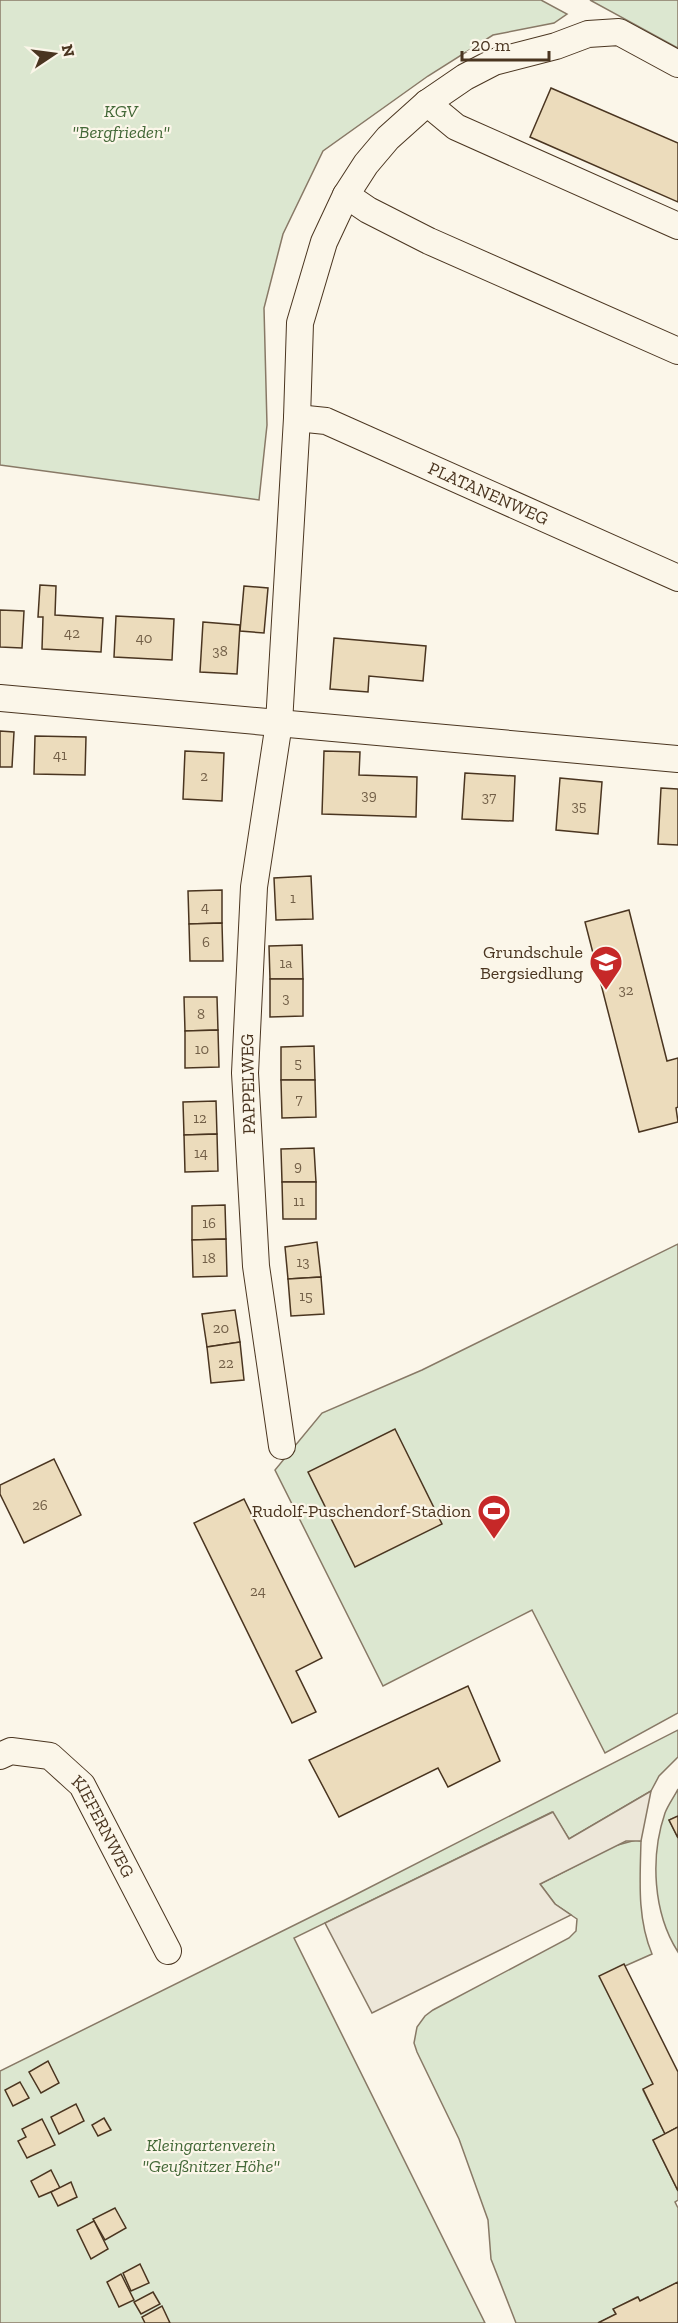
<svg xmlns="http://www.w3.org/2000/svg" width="678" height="2323" viewBox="0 0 678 2323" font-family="'Zilla Slab',serif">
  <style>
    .green { fill: #dce7d0; stroke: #887966; stroke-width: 1.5 }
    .parking { fill: #ede7d9; stroke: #887966; stroke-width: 1.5 }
    .building { fill: #ecdcbc; stroke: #4a3520; stroke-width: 1.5 }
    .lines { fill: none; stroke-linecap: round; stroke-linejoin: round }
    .street-casing { stroke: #4a3520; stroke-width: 28 }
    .street { stroke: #fbf6e9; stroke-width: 26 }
    .labels { text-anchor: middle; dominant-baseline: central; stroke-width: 4.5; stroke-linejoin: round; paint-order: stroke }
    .number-label { font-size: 15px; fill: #725f47 }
    .park-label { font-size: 18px; font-style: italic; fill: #436837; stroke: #fbf6e9 }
    .street-label { font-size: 18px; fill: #4a3520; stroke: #fbf6e9 }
    .poi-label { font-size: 18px; fill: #4a3520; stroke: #fbf6e9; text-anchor: end }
  </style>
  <rect width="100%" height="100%" fill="#fbf6e9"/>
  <g class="green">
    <path d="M 0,0 L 541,0 L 567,14 L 554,23 L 493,35 L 428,76 L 323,151 L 283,234 L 264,308 L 267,425 L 259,500 L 0,465 Z"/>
    <path d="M 590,0 L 678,0 L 678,48 Z"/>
    <path d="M 678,1244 L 678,1713 L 605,1753 L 532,1610 L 383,1686 L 275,1470 L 322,1413 L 422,1370 Z"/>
    <path d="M 678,1730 L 678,1757 L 659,1776 L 651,1791 L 569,1839 L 552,1812 L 294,1938 L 485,2323 L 0,2323 L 0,2071 L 345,1900 Z"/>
    <path d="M 678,1789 L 678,1816 L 669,1820 L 678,1838 L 678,1952 C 653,1913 650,1857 665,1813 C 668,1805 674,1797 678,1789 Z"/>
    <path d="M 636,1840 L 641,1841 C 640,1880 637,1918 652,1954 L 625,1966 L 624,1964 L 653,2084 L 643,2090 L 665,2134 L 653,2140 L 678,2191 L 678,2200 L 675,2202 L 678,2208 L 678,2282 L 640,2301 L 637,2297 L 614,2309 L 616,2314 L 598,2323 L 516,2323 L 491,2259 L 488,2220 L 459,2139 L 417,2052 L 414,2043 L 417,2027 L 425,2016 L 433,2010 L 569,1938 L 576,1931 L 577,1919 L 555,1904 L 540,1884 L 614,1846 Z"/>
  </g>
  <path class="parking" d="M 651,1791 L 641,1841 L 626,1841 L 540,1884 L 555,1904 L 571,1915 L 372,2013 L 325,1923 L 553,1812 L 569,1839 Z"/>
  <g class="building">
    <path d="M 551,88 L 678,143 L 678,202 L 530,137 Z"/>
    <path d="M 40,585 L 56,586 L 55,615 L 103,618 L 101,652 L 42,649 L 43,617 L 38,617 Z"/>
    <path d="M 244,586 L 268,588 L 264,633 L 240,631 Z"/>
    <path d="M 0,610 L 24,611 L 22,648 L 0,647 Z"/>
    <path d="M 116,616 L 174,619 L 172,660 L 114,657 Z"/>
    <path d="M 203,622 L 240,625 L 237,674 L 200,672 Z"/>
    <path d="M 334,638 L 426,646 L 423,681 L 369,676 L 368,692 L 330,689 Z"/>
    <path d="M 0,731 L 14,732 L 12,767 L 0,767 Z"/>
    <path d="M 35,736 L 86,737 L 85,775 L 34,774 Z"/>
    <path d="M 185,751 L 224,753 L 222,801 L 183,799 Z"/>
    <path d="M 324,751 L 360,752 L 359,775 L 417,777 L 416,817 L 322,814 Z"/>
    <path d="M 465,773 L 515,776 L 513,821 L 462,819 Z"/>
    <path d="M 560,778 L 602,782 L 598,834 L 556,830 Z"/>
    <path d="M 661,788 L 678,789 L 678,845 L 658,844 Z"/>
    <path d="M 311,876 L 313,919 L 276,920 L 274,878 Z"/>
    <path d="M 222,890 L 222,923 L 189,924 L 188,891 Z"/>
    <path d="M 629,910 L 667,1061 L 678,1058 L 678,1107 L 676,1108 L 678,1122 L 639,1132 L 585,922 Z"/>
    <path d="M 222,923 L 223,961 L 190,961 L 189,924 Z"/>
    <path d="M 302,945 L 303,979 L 270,979 L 269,946 Z"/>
    <path d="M 270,979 L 303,979 L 303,1016 L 270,1017 Z"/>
    <path d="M 184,997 L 217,997 L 218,1030 L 185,1031 Z"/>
    <path d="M 218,1030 L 219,1067 L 185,1068 L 185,1031 Z"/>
    <path d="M 314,1046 L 315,1080 L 281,1080 L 281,1047 Z"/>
    <path d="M 281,1080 L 315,1080 L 316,1117 L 282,1118 Z"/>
    <path d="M 216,1101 L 217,1134 L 184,1135 L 183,1102 Z"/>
    <path d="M 217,1134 L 218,1171 L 185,1172 L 184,1135 Z"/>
    <path d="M 314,1148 L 316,1182 L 282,1182 L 281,1149 Z"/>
    <path d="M 282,1182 L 316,1182 L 316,1219 L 283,1219 Z"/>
    <path d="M 225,1205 L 226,1239 L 192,1240 L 192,1206 Z"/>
    <path d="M 226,1239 L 227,1276 L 193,1277 L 192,1240 Z"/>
    <path d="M 317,1242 L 321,1277 L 288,1279 L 285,1247 Z"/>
    <path d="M 321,1277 L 324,1314 L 291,1316 L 288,1279 Z"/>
    <path d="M 235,1310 L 240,1342 L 207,1347 L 202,1314 Z"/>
    <path d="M 240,1342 L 244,1380 L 211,1383 L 207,1347 Z"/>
    <path d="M 395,1429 L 442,1524 L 355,1567 L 308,1472 Z"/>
    <path d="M 54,1459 L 81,1515 L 24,1543 L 0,1494 L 0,1485 Z"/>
    <path d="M 244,1499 L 322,1658 L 296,1671 L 316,1712 L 292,1723 L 194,1523 Z"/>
    <path d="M 468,1686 L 500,1761 L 448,1787 L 438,1768 L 339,1817 L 309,1760 Z"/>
    <path d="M 678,1816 L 678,1838 L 669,1820 Z"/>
    <path d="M 624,1964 L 678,2072 L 678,2127 L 665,2134 L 643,2089 L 653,2084 L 599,1976 Z"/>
    <path d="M 48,2061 L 59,2083 L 41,2093 L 29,2072 Z"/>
    <path d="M 20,2082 L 29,2098 L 13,2106 L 5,2090 Z"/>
    <path d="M 76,2104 L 84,2121 L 59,2134 L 51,2117 Z"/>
    <path d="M 104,2118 L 111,2130 L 98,2136 L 92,2125 Z"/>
    <path d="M 42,2119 L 55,2145 L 27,2158 L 18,2141 L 26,2137 L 22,2129 Z"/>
    <path d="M 678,2127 L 678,2191 L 653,2140 Z"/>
    <path d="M 51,2170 L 60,2188 L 39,2197 L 31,2181 Z"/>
    <path d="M 71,2182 L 77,2197 L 58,2206 L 51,2192 Z"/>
    <path d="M 115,2208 L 126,2228 L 105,2240 L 93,2219 Z"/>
    <path d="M 94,2221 L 108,2249 L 91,2259 L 77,2230 Z"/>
    <path d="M 140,2264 L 149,2283 L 131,2291 L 123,2273 Z"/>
    <path d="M 121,2274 L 134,2300 L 119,2307 L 107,2282 Z"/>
    <path d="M 678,2282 L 678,2323 L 598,2323 L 616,2314 L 613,2309 L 638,2297 L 640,2301 Z"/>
    <path d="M 153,2292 L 160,2304 L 141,2314 L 134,2302 Z"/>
    <path d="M 162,2306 L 170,2323 L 145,2323 L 142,2317 Z"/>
  </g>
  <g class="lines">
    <g class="street-casing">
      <g id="street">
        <path d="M 427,103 L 456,127 L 678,226"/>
        <path d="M 346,195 L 368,210 L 429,241 L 678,351"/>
        <path id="s1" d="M 297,418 L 326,421 L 678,578"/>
        <path d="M 0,698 L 678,759"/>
        <path d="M 282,1446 L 256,1266 L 245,1073 L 254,887 L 279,723 L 297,418 L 300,323 L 324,242 L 346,195 L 366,164 L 388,138 L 427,103 L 465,77 L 494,62 L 556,46 L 588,34 L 619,32 L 678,64"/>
        <path id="s2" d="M 0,1756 L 11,1751 L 50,1756 L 82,1785 L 168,1951"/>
      </g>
    </g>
    <use href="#street" class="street"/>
  </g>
  <defs>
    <g id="school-pin" transform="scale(1.725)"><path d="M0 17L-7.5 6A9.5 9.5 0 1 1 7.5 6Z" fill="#c62828" stroke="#fbf6e9"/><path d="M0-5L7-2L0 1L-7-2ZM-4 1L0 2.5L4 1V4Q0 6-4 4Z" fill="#fff"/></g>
    <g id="stadium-pin" transform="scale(1.725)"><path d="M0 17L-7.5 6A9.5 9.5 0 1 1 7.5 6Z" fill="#c62828" stroke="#fbf6e9"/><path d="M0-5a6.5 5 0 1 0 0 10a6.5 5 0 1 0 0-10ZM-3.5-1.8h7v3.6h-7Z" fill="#fff"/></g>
  </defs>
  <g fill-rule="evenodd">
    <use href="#school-pin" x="606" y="962"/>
    <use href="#stadium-pin" x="494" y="1511"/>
  </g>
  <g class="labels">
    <g class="number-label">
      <text x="72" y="633">42</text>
      <text x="144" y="638">40</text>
      <text x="220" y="651">38</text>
      <text x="60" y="755">41</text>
      <text x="204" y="776">2</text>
      <text x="369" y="795">39</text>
      <text x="489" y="797">37</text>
      <text x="579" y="806">35</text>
      <text x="293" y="898">1</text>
      <text x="205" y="907">4</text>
      <text x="206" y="942">6</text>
      <text x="286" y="963">1a</text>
      <text x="626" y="990">32</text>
      <text x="286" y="998">3</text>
      <text x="201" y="1014">8</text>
      <text x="202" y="1049">10</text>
      <text x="298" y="1063">5</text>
      <text x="299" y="1099">7</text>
      <text x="200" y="1118">12</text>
      <text x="201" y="1153">14</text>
      <text x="298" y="1166">9</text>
      <text x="299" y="1201">11</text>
      <text x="209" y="1223">16</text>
      <text x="209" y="1258">18</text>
      <text x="303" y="1262">13</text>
      <text x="306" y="1296">15</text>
      <text x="221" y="1328">20</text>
      <text x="226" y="1363">22</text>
      <text x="40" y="1505">26</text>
      <text x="258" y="1591">24</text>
    </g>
    <g class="park-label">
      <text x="121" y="111">KGV<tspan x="121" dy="21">"Bergfrieden"</tspan></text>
      <text x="211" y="2145">Kleingartenverein<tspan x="211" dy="21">"Geußnitzer Höhe"</tspan></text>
    </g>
    <g class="street-label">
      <text stroke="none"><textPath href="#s1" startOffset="207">PLATANENWEG</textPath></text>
      <text transform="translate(248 1084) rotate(-91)">PAPPELWEG</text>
      <text stroke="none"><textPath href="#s2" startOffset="141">KIEFERNWEG</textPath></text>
    </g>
    <g class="poi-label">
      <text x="583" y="952">Grundschule<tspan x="583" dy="21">Bergsiedlung</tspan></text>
      <text x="471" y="1511">Rudolf-Puschendorf-Stadion</text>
    </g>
  </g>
  <g transform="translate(54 54) rotate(77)" stroke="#fbf6e9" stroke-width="4.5" paint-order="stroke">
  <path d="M0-4.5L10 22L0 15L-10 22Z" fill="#4a3520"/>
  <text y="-9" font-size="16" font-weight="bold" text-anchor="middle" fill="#4a3520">N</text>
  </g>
  <path d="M462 51v9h87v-9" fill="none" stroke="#4a3520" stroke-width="3"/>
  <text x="471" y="51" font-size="18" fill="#4a3520" stroke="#fbf6e9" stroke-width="4.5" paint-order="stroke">20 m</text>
</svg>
